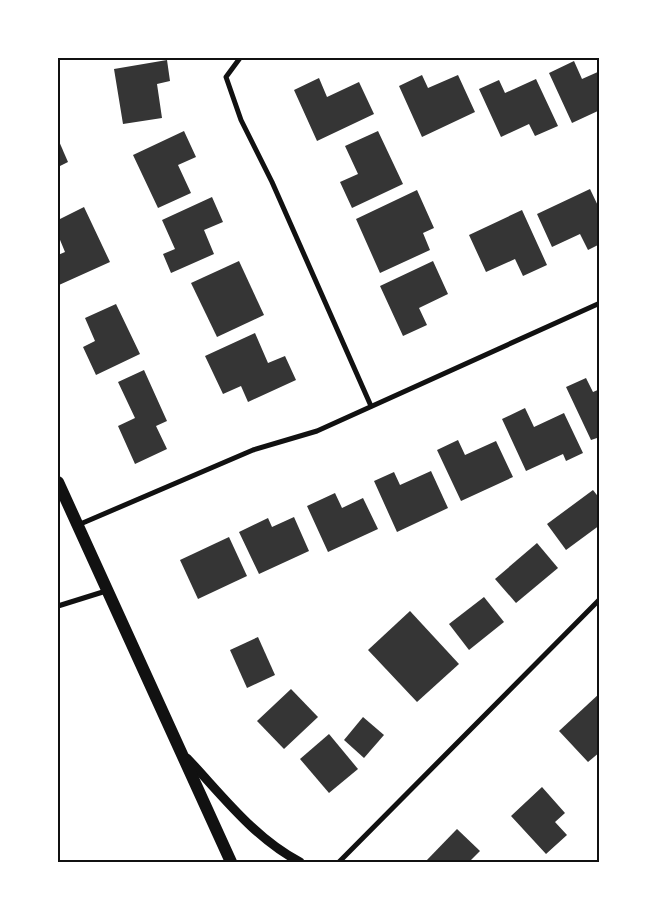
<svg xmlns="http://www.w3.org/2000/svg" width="657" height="920" viewBox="0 0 657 920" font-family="Figtree,sans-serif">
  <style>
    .building { fill: #353535 }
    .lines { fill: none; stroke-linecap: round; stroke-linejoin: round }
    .minor { stroke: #111; stroke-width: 5 }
    .tertiary { stroke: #111; stroke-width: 9 }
    .primary { stroke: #111; stroke-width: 12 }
    .neatline { fill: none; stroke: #111; stroke-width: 2 }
  </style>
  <rect width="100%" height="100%" fill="#fff"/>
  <g class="building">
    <path d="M 167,60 L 170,81 L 157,84 L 162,118 L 123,124 L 114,69 Z"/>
    <path d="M 574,61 L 582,79 L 600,71 L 600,110 L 572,123 L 549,73 Z"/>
    <path d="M 422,75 L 428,88 L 458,75 L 475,112 L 422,137 L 399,86 Z"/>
    <path d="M 319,78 L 327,97 L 359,82 L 374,114 L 317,141 L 294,90 Z"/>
    <path d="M 536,79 L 558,126 L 535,136 L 529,124 L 501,137 L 479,89 L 499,80 L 505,93 Z"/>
    <path d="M 184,131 L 196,157 L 178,165 L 191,193 L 158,208 L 133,155 Z"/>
    <path d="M 378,131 L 403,184 L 352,208 L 340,182 L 358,174 L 345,146 Z"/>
    <path d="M 58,139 L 68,162 L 58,167 Z"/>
    <path d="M 590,189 L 600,210 L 600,244 L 588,250 L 580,234 L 552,247 L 537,214 Z"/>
    <path d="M 417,190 L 434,228 L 423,233 L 430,250 L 380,273 L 356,219 Z"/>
    <path d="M 212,197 L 223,222 L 204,230 L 214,254 L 171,273 L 163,254 L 175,249 L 162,220 Z"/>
    <path d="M 84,207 L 110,262 L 59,285 L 58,281 L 58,255 L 65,252 L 58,235 L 58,220 Z"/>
    <path d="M 522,210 L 547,265 L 523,276 L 515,259 L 486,272 L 469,235 Z"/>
    <path d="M 239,261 L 264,315 L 217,337 L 191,283 Z"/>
    <path d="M 433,261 L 448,294 L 419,308 L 427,325 L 403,336 L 380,286 Z"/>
    <path d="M 116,304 L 140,354 L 96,375 L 83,347 L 95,341 L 85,318 Z"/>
    <path d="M 255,333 L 268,363 L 285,356 L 296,380 L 248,402 L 241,386 L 223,394 L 205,356 Z"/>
    <path d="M 144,370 L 167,421 L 156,426 L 167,449 L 135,464 L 118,426 L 135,418 L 118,382 Z"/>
    <path d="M 586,378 L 593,392 L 600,389 L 600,437 L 591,440 L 566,387 Z"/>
    <path d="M 525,408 L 534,427 L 564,413 L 583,453 L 566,461 L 563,454 L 526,471 L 502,419 Z"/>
    <path d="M 458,440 L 465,455 L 496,441 L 513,477 L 461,501 L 437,450 Z"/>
    <path d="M 431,471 L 448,508 L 397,532 L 374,481 L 394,472 L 400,485 Z"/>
    <path d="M 593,490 L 600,499 L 600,525 L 566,550 L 547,524 Z"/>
    <path d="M 335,493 L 342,508 L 363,498 L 378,529 L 328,552 L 307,506 Z"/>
    <path d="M 294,517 L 309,551 L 259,574 L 239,532 L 268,518 L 272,527 Z"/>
    <path d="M 229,537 L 247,576 L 198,599 L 180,560 Z"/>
    <path d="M 537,543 L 558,568 L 516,603 L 495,579 Z"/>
    <path d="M 484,597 L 504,622 L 469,650 L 449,624 Z"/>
    <path d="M 410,611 L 459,664 L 417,702 L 368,650 Z"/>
    <path d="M 258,637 L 275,675 L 247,688 L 230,650 Z"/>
    <path d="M 291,689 L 318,717 L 284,749 L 257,721 Z"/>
    <path d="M 600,693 L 600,752 L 588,762 L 559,731 Z"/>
    <path d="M 363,717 L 384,735 L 364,758 L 344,740 Z"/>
    <path d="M 329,734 L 358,769 L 329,793 L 300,759 Z"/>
    <path d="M 542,787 L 565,813 L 555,822 L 567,835 L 546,854 L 511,816 Z"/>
    <path d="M 457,829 L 480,851 L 469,862 L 425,862 Z"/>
  </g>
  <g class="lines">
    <g class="minor">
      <path d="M 240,58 L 226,77 L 241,120 L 272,182 L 371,406"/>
      <path d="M 78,525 L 253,450 L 317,431 L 600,303"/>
      <path d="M 58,606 L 106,591"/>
      <path d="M 339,862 L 600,599"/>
    </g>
    <path class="tertiary" d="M 187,758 C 222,795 254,838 300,862"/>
    <path class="primary" d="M 58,482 L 231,862"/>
  </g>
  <rect width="657" height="920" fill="none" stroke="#ffffff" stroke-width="118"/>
  <rect x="59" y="59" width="539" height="802" class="neatline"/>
</svg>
